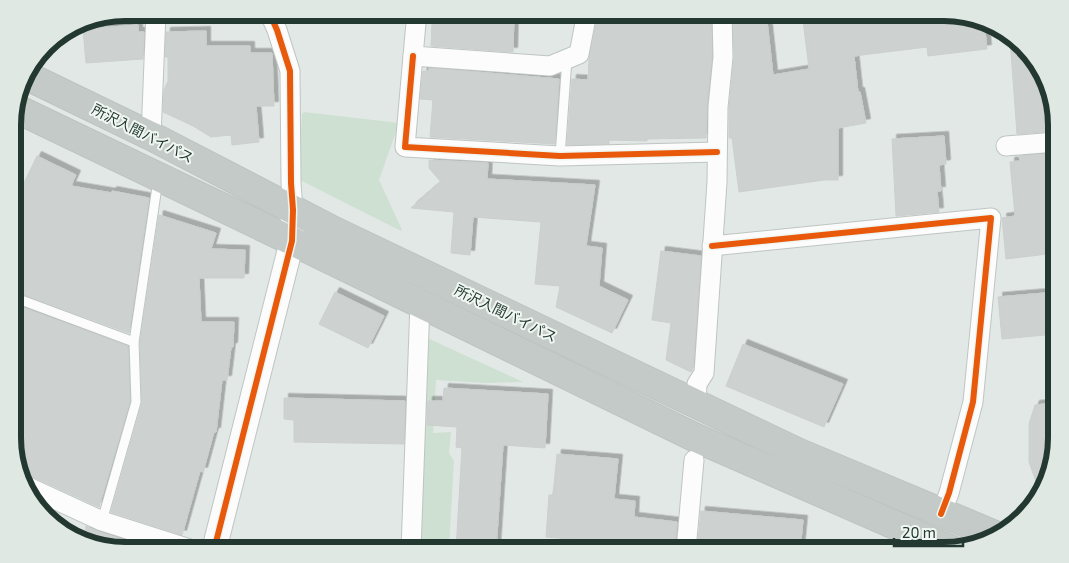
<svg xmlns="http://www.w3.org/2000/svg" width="1069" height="563" viewBox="0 0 1069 563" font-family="'Exo 2','Noto Sans JP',sans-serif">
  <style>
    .green { fill: #cde0d1 }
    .building { fill: #cdd1cf; stroke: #cbd0ce; filter: url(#shadow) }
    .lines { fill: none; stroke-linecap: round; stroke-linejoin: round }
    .service-casing { stroke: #bfc5c2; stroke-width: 11 }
    .minor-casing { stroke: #bfc5c2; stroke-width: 21 }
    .tertiary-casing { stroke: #bfc5c2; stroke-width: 26 }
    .trunk-casing { stroke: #bcc4c1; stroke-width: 30 }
    .service { stroke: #fbfcfb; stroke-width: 9 }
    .minor { stroke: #fbfcfb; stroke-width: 19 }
    .tertiary { stroke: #fbfcfb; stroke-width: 24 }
    .trunk { stroke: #c4cac8; stroke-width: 28 }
    .cycleway-casing { stroke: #f0f7f3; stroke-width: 9 }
    .cycleway { stroke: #e8590c; stroke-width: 6 }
    .labels { text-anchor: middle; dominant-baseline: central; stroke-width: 4; stroke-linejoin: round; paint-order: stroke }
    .street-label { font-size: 14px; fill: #233831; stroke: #f0f7f3 }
    .rim { fill: none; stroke: #233831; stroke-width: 6 }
  </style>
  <defs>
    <filter id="shadow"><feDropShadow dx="4.5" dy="-4.5" stdDeviation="0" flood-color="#0004"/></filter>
  </defs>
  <rect width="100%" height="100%" fill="#e2e8e5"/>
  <g class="green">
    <path d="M 304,112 L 399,123 L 379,180 L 402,230 L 401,231 L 302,181 L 299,178 L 302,114 Z"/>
    <path d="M 425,337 L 523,382 L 486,383 L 436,380 L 433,433 L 451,432 L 449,453 L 454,461 L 449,547 L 427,545 L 423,550 L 419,550 Z"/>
  </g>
  <g class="building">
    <path d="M 444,12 L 514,12 L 513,52 L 431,46 L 432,23 L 444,24 Z"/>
    <path d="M 595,12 L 711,12 L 712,57 L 707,106 L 706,138 L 647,139 L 647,141 L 609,140 L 609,144 L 567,145 L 572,79 L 588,80 L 589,58 L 596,25 Z"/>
    <path d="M 733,12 L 766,12 L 773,75 L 809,69 L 802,12 L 897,12 L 898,19 L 944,13 L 984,22 L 987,49 L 928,56 L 927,47 L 854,56 L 858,92 L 860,92 L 866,123 L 838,128 L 838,180 L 824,180 L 739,192 L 732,138 L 729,138 L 729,108 L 734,57 Z"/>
    <path d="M 138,25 L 138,32 L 144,32 L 143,59 L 86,63 L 83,29 Z"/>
    <path d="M 206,31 L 206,46 L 250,46 L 250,53 L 272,53 L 274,106 L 256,106 L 259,142 L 232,145 L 231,135 L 211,137 L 193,126 L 163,112 L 164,90 L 168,81 L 168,57 L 165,57 L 166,32 Z"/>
    <path d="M 1010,39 L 1037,62 L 1056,111 L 1056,131 L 1017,134 Z"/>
    <path d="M 429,68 L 559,79 L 555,144 L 430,137 L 433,100 L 420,99 L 423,71 L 429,71 Z"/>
    <path d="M 944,136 L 946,164 L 939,165 L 941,191 L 937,191 L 939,212 L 896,216 L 892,139 Z"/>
    <path d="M 1056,153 L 1056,253 L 1006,259 L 1002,218 L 1015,216 L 1010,162 L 1020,161 L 1019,156 Z"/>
    <path d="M 37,156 L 76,175 L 71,186 L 112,193 L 112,191 L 149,198 L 129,333 L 13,291 L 13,186 L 21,189 Z"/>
    <path d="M 429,160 L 488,163 L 487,179 L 595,185 L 586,246 L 602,248 L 599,286 L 628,300 L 612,333 L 556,307 L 560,286 L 535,284 L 541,222 L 473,217 L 470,255 L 451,253 L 454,212 L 411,208 L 441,182 L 429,168 Z"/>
    <path d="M 159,215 L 216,233 L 211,249 L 245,250 L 244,278 L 199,278 L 201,322 L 234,322 L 233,347 L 231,347 L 227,380 L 222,380 L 216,432 L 214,432 L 203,472 L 200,471 L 182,535 L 111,512 L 142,403 L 140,342 Z"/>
    <path d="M 661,251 L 701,256 L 693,369 L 691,372 L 666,360 L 671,323 L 652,320 Z"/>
    <path d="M 335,292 L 384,316 L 368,348 L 319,324 Z"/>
    <path d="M 1056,292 L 1056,334 L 1002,339 L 998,297 Z"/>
    <path d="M 13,304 L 128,346 L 130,401 L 99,507 L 33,477 L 24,477 L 14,453 Z"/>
    <path d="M 743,344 L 843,384 L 824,427 L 726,386 Z"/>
    <path d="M 444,388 L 548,394 L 545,448 L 503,445 L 496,550 L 456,550 L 462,448 L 456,447 L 457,427 L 427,425 L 428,401 L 443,401 Z"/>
    <path d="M 284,398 L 405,401 L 404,444 L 294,442 L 294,420 L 284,419 Z"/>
    <path d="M 1056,403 L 1056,438 L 1045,488 L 1040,493 L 1029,462 L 1029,424 L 1035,405 Z"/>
    <path d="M 557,454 L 618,459 L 614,499 L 635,501 L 634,517 L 677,522 L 675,548 L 546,537 L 549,495 L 553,495 Z"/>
    <path d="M 34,502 L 51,510 L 49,517 L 36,506 Z"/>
    <path d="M 701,511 L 803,520 L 800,550 L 697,550 Z"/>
    <path d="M 86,526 L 99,532 L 157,550 L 125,550 L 85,541 Z"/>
  </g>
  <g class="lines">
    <g class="service-casing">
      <g id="service">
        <path d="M 560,156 L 567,59"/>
        <path d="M 13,297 L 134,342"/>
        <path d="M 102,521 L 136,402 L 134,342 L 158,180"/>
      </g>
    </g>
    <g class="minor-casing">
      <g id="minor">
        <path d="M 269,12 L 277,30 L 290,71 L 291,183 L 293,210"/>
        <path d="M 417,12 L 413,56 L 550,66 L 579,54 L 585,23 L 584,12"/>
        <path d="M 413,56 L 405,147 L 560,156 L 717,152"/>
        <path d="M 151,136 L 156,12"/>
        <path d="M 1006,146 L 1056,142"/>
        <path d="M 712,246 L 991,218 L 973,402 L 949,493 L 941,514"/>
        <path d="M 696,404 L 697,384 L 704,373 L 717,182 L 718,107 L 723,57 L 722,12"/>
        <path d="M 28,487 L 102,521 L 193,550"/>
        <path d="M 411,550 L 420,303"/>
        <path d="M 686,550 L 694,460"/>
      </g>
    </g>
    <g class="tertiary-casing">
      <path id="tertiary" d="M 214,550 L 292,241 L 293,210"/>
    </g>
    <g class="trunk-casing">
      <g id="trunk">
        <path d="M 25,75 L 151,136 L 334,231 L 797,452 L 995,535"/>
        <path d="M 15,108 L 292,241 L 694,437 L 952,550"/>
      </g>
    </g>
    <use href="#service" class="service"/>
    <use href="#minor" class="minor"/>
    <use href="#tertiary" class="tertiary"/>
    <use href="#trunk" class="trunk"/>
    <g class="cycleway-casing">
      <g id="cycleway">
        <path d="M 413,56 L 405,147 L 560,156 L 717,152"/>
        <path d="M 712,246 L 991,218 L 973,402 L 949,493 L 941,514"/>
        <path d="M 214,550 L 292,241 L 293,210 L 291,183 L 290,71 L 277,30 L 269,12"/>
      </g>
    </g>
    <use href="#cycleway" class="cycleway"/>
  </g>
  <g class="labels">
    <g class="street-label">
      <text transform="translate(143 133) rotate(27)">所沢入間バイパス</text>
      <text transform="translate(506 313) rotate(26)">所沢入間バイパス</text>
    </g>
  </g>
  <path d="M0 0H1069V563H0ZM125 21H944A104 104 0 0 1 1048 125V438A104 104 0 0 1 944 542H125A104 104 0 0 1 21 438V125A104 104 0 0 1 125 21Z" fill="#e0e8e3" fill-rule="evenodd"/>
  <path class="rim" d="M125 21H944A104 104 0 0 1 1048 125V438A104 104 0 0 1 944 542H125A104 104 0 0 1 21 438V125A104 104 0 0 1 125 21Z"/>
  <path d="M894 538v8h69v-8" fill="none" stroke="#233831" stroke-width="2.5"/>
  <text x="902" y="538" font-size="15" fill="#233831" stroke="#f0f7f3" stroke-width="4" paint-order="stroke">20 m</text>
</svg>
